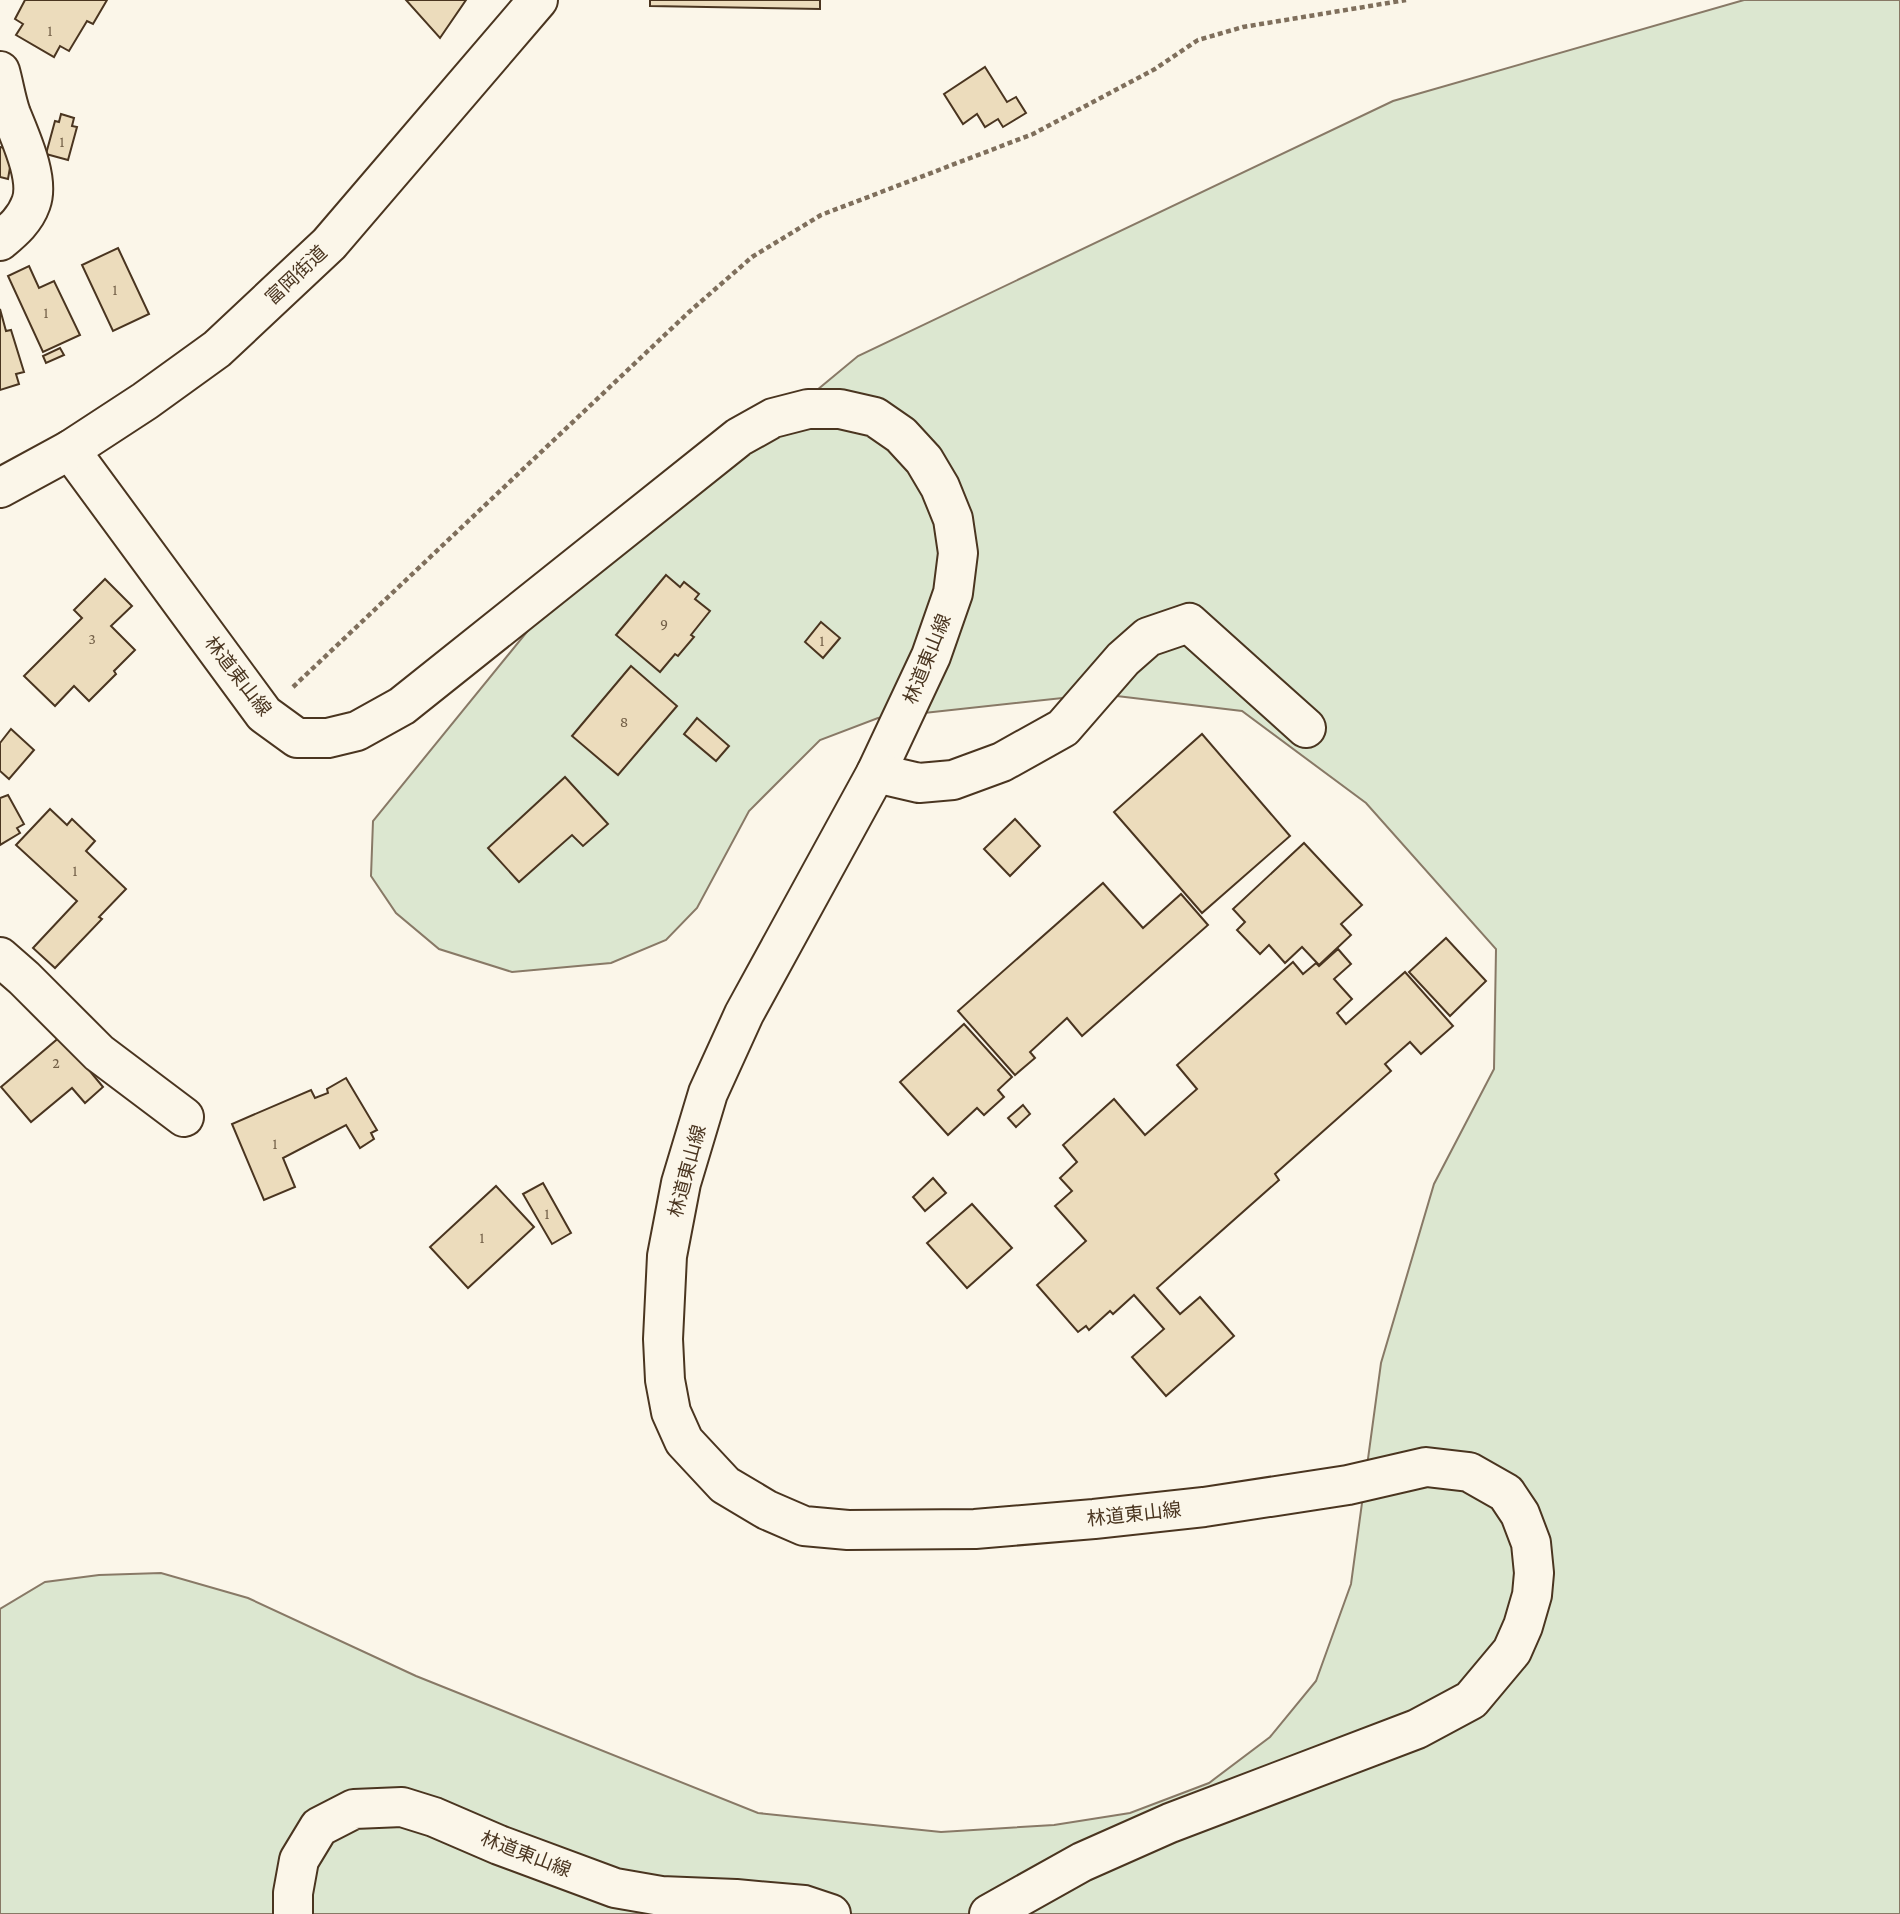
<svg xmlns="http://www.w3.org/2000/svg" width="1900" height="1914" viewBox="0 0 1900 1914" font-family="'Crimson Pro','Noto Sans JP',serif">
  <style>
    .green { fill: #dce7d0; stroke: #887966; stroke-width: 2 }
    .building { fill: #ecdcbc; stroke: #4a3520; stroke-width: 2 }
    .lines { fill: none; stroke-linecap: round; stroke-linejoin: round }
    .minor-casing { stroke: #4a3520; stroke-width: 42 }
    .path { stroke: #7f6f5c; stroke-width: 4.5; stroke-dasharray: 5 3.5; stroke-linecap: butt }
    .minor { stroke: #fbf6e9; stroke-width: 38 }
    .labels { text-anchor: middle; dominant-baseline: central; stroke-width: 5; stroke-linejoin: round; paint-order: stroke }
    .number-label { font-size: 16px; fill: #725f47 }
    .street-label { font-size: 19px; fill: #4a3520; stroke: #fbf6e9 }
  </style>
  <rect width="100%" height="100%" fill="#fbf6e9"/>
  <path class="green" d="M 1744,0 L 1900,0 L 1900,1914 L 0,1914 L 0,1609 L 45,1582 L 99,1575 L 161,1573 L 248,1598 L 416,1676 L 758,1813 L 941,1832 L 1054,1825 L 1130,1813 L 1209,1783 L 1270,1737 L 1316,1681 L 1351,1584 L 1381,1363 L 1434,1184 L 1494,1069 L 1496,949 L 1366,803 L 1242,711 L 1100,694 L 878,718 L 820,740 L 749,811 L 697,908 L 666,940 L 611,963 L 512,972 L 439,949 L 396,913 L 371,876 L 373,821 L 530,628 L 858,356 L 1393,101 Z"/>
  <g class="building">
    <path d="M 25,0 L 107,0 L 93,24 L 87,21 L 69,51 L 60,46 L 54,57 L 16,35 L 23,24 L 15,19 Z"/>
    <path d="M 406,0 L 466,0 L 440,38 Z"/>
    <path d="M 650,0 L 820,0 L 820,9 L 650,6 Z"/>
    <path d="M 985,67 L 1007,102 L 1016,97 L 1026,113 L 1003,127 L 998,119 L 985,127 L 977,114 L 963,124 L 944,94 Z"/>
    <path d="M 61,114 L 74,118 L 72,126 L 77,127 L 68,160 L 46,154 L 55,121 L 59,122 Z"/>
    <path d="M 0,147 L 13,150 L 8,179 L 0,177 Z"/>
    <path d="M 118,248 L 149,314 L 113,331 L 82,265 Z"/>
    <path d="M 29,266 L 39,288 L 54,281 L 80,335 L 43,352 L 8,276 Z"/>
    <path d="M 0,309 L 6,331 L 11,330 L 24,372 L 16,374 L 19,384 L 0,390 Z"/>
    <path d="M 60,348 L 64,355 L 46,363 L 43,356 Z"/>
    <path d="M 666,575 L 680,587 L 684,582 L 699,594 L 695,599 L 710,611 L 691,635 L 694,637 L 678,656 L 675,654 L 660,672 L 616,635 Z"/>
    <path d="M 105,579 L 132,606 L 111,626 L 135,650 L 114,671 L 116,674 L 89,701 L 74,686 L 55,706 L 24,676 L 82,618 L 74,610 Z"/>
    <path d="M 821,622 L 840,638 L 823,658 L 805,642 Z"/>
    <path d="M 631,666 L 677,706 L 618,775 L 572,736 Z"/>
    <path d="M 697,718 L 729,746 L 716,761 L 684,734 Z"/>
    <path d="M 11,729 L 34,750 L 9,779 L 0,771 L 0,743 Z"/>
    <path d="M 1202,734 L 1290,836 L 1202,913 L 1114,812 Z"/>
    <path d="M 565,777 L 608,824 L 583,846 L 572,835 L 519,882 L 488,848 Z"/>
    <path d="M 8,795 L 24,824 L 17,828 L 20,833 L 0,845 L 0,798 Z"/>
    <path d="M 50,809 L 67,825 L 72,819 L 95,841 L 86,851 L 126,889 L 99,917 L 102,919 L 55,968 L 33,948 L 77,901 L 16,845 Z"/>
    <path d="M 1015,819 L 1040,846 L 1010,876 L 984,849 Z"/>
    <path d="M 1304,843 L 1362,905 L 1341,924 L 1351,935 L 1319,965 L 1302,947 L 1285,963 L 1269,945 L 1260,954 L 1237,930 L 1245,922 L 1233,909 Z"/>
    <path d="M 1103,883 L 1143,928 L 1181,894 L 1208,925 L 1082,1036 L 1067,1018 L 1030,1052 L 1035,1058 L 1015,1075 L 958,1011 Z"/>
    <path d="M 1446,938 L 1486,981 L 1450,1016 L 1409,972 Z"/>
    <path d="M 1338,949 L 1351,964 L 1334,979 L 1352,999 L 1337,1013 L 1346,1024 L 1405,972 L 1453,1026 L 1421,1054 L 1410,1042 L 1385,1064 L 1391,1071 L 1275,1174 L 1279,1180 L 1157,1288 L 1180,1314 L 1200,1297 L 1234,1336 L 1166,1396 L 1132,1357 L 1164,1329 L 1134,1295 L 1113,1314 L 1110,1311 L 1089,1330 L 1086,1326 L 1078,1332 L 1037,1285 L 1086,1241 L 1055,1206 L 1072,1191 L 1060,1178 L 1077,1162 L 1063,1145 L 1114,1099 L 1145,1135 L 1197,1089 L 1177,1065 L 1293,962 L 1303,974 L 1316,963 L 1319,966 Z"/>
    <path d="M 964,1024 L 1012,1077 L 998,1090 L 1004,1097 L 984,1115 L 977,1108 L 948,1135 L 900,1082 Z"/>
    <path d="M 61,1036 L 103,1087 L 85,1103 L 72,1088 L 31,1122 L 1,1087 Z"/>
    <path d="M 346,1078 L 377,1130 L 371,1133 L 374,1139 L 360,1148 L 346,1125 L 283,1158 L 295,1187 L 264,1200 L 232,1124 L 311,1090 L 315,1098 L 328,1093 L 327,1089 Z"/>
    <path d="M 1023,1105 L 1030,1114 L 1016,1127 L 1008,1118 Z"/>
    <path d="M 933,1178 L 946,1193 L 925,1211 L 913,1197 Z"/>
    <path d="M 543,1183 L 571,1233 L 552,1244 L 523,1194 Z"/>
    <path d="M 496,1186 L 534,1227 L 468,1288 L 430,1247 Z"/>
    <path d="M 972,1204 L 1012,1248 L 967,1288 L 927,1243 Z"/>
  </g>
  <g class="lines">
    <g class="minor-casing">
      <g id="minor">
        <path d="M 0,71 C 4,85 6,100 11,114 C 20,137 40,179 31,203 C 25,220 13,230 0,241"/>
        <path d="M 70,450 L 264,714 L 297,738 L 328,738 L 357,731 L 402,706 L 739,437 L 773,418 L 808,409 L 840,409 L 875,417 L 901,435 L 924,460 L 940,487 L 953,519 L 958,553 L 953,593 L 931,656 L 876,773 L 744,1014 L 708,1093 L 681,1183 L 667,1256 L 663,1339 L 665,1380 L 671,1412 L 684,1441 L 725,1485 L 767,1510 L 804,1526 L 848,1530 L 975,1529 L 1094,1519 L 1204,1507 L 1348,1485 L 1426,1467 L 1469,1472 L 1506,1493 L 1520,1514 L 1531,1543 L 1534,1573 L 1532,1595 L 1523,1626 L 1512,1651 L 1471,1700 L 1417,1729 L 1170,1823 L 1082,1862 L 989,1914"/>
        <path d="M 0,488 L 70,450 L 145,401 L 217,349 L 329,244 L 538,0"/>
        <path d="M 876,773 L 919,783 L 953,780 L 1002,762 L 1063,728 L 1123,659 L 1148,637 L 1189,623 L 1306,728"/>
        <path d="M 0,957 L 24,978 L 99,1053 L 184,1117"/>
        <path d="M 293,1914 L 293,1893 L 299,1860 L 319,1827 L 354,1809 L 402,1807 L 434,1817 L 499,1845 L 615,1888 L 661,1896 L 736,1899 L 804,1905 L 831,1914"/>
      </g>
    </g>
    <path class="path" d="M 293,687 L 689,312 L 752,257 L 821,215 L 1033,134 L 1155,69 L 1198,40 L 1243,27 L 1406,0"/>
    <use href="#minor" class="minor"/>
  </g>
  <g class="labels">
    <g class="number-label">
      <text x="50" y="30">1</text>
      <text x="62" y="141">1</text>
      <text x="115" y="289">1</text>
      <text x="46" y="312">1</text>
      <text x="664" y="623">9</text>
      <text x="92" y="638">3</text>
      <text x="822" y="640">1</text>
      <text x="624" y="721">8</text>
      <text x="75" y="870">1</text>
      <text x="56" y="1062">2</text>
      <text x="275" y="1143">1</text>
      <text x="547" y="1213">1</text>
      <text x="482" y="1237">1</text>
    </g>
    <g class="street-label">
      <text transform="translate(296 275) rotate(-43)">富岡街道</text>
      <text transform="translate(927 659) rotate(-68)">林道東山線</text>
      <text transform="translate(238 676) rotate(52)">林道東山線</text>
      <text transform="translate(687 1171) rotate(-75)">林道東山線</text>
      <text transform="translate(1134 1514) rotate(-6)">林道東山線</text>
      <text transform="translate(526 1854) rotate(21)">林道東山線</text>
    </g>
  </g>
</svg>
